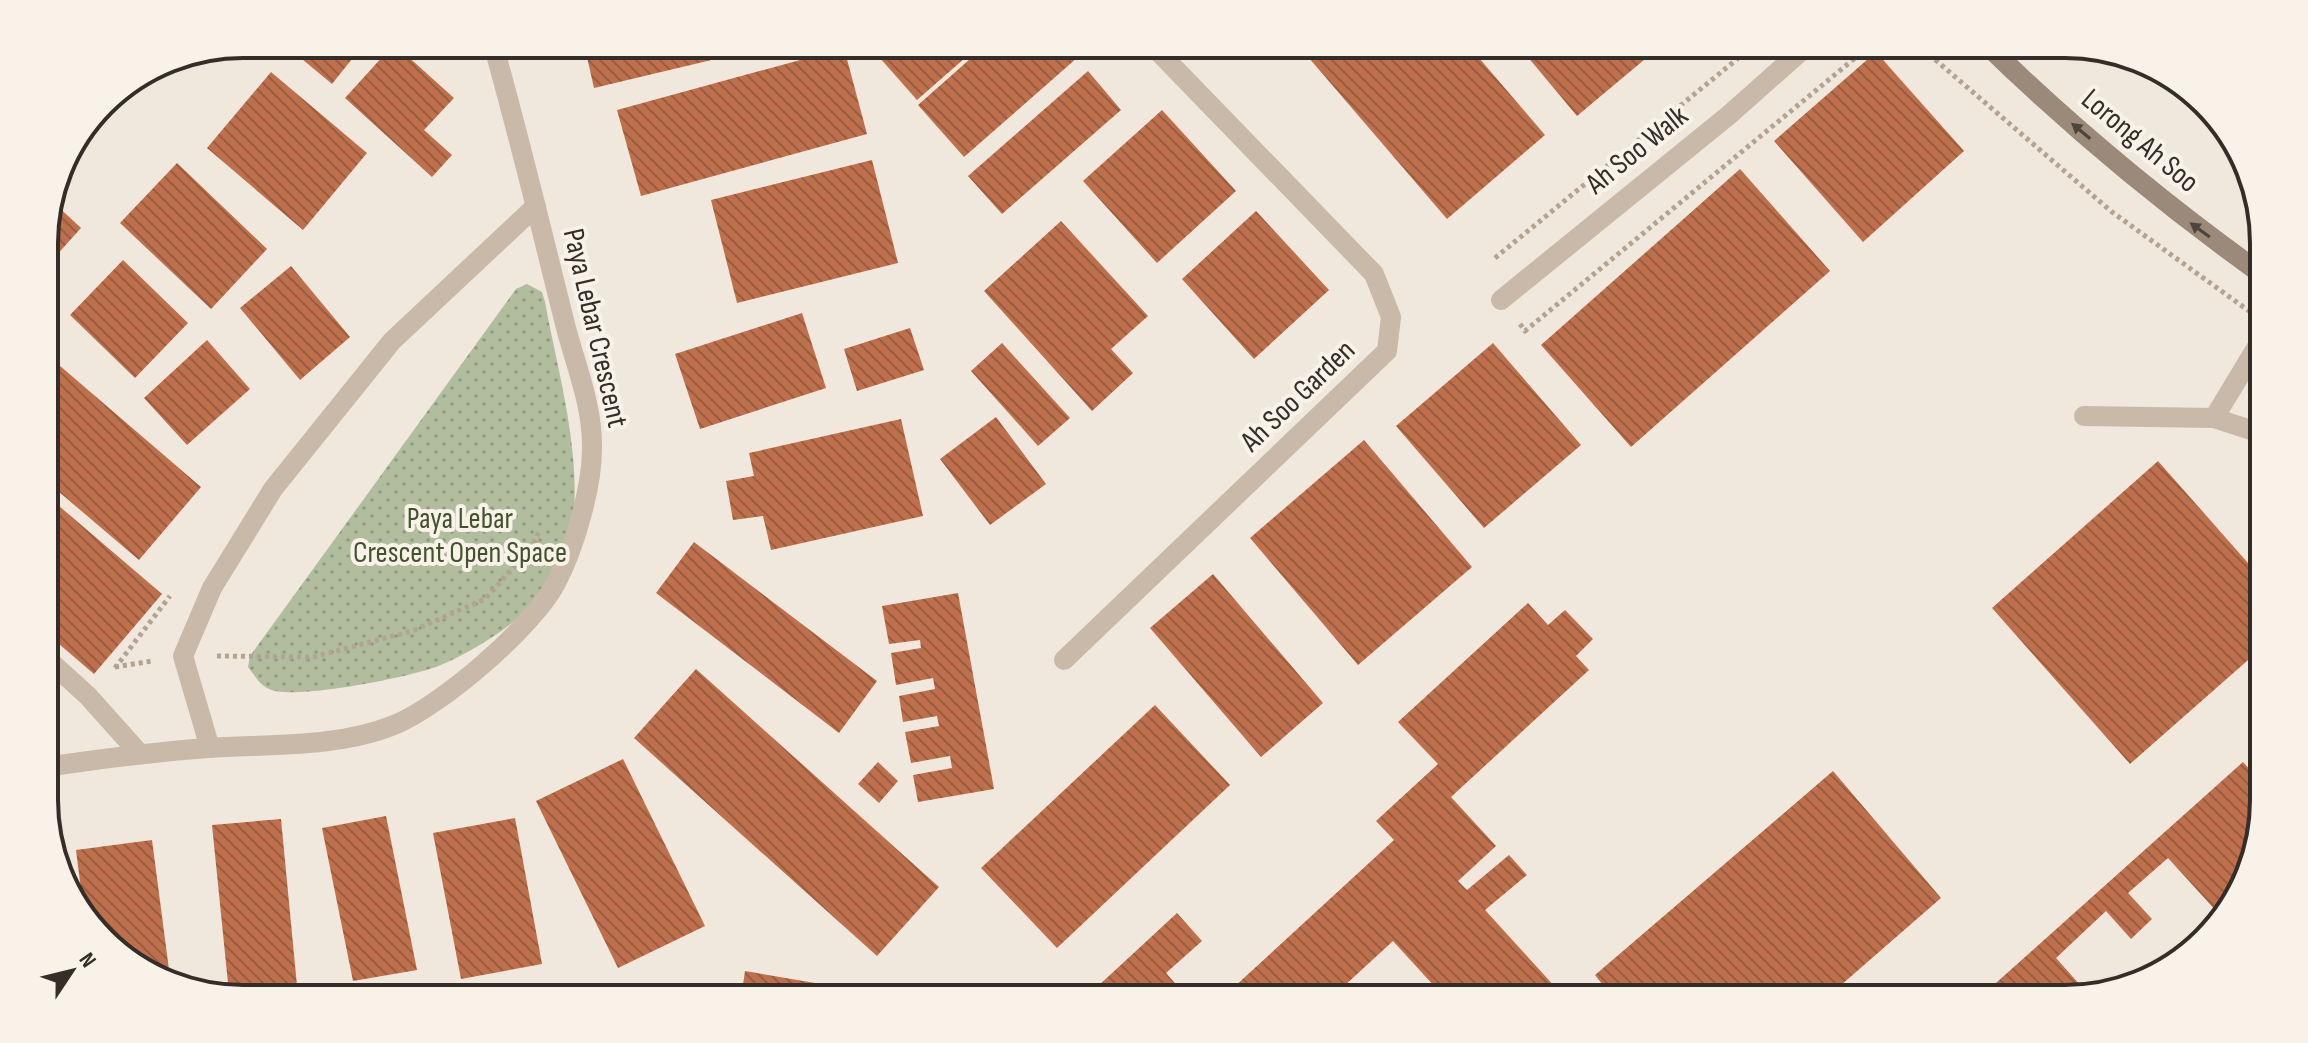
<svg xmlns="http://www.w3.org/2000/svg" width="2308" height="1043" viewBox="0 0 2308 1043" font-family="'Sofia Sans Condensed',sans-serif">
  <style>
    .park { fill: url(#park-dots) }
    .building { fill: url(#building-back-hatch) }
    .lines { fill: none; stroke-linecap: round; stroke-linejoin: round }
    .path { stroke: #b3a393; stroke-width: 5; stroke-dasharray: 4 4; stroke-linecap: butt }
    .service { stroke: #c8b9a9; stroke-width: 20 }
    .minor { stroke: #c8b9a9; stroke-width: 20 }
    .secondary { stroke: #9b897a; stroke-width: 20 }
    .oneway { fill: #4e443c }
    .labels { text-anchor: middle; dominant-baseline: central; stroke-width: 8; stroke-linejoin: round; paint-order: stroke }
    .street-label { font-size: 30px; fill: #352d28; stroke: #f8f2e8 }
    .park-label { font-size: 30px; fill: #42522e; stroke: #f8f2e8 }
    .rim { fill: none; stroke: #352d28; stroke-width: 4 }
  </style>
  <defs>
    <pattern id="park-dots" width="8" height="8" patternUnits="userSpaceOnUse" patternTransform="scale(2)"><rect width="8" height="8" fill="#b1be9d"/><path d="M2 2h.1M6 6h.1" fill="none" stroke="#919b80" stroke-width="1.8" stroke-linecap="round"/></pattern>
    <pattern id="building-back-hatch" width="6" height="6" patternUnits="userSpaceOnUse" patternTransform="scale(2)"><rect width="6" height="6" fill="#be704c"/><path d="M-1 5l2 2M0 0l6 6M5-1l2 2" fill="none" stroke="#9b5c3f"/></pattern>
  </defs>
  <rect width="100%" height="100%" fill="#f0e8dc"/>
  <path class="park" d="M 527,284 L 542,292 L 545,302 C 558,374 587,470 569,542 C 563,567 543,597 524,613 C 499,635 466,655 436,667 C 409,677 292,701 269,689 C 260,685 254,675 248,667 L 250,656 L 516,289 Z"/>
  <g class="building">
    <path d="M 284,44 L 364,44 L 332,84 Z"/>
    <path d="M 394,44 L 454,98 L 424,130 L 452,155 L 432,177 L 345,98 Z"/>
    <path d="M 584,44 L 775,44 L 775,45 L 594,88 Z"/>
    <path d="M 877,44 L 981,44 L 917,100 L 872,49 Z"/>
    <path d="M 987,44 L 1067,44 L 1078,57 L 964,157 L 918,105 Z"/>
    <path d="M 1297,44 L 1467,44 L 1545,135 L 1447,219 Z"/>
    <path d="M 1517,44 L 1663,44 L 1577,116 Z"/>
    <path d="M 844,48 L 867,134 L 641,196 L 617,110 Z"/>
    <path d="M 1876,52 L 1964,151 L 1863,242 L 1774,141 Z"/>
    <path d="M 1088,71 L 1121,110 L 1002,214 L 968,176 Z"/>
    <path d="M 271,72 L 367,153 L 303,230 L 207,148 Z"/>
    <path d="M 1162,110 L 1236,191 L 1157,263 L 1083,181 Z"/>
    <path d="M 872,160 L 898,263 L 737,303 L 711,200 Z"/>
    <path d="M 177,163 L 267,249 L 211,309 L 120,223 Z"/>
    <path d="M 1740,169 L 1830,271 L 1631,447 L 1541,345 Z"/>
    <path d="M 52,201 L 81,228 L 45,268 L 44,230 Z"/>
    <path d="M 1256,211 L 1329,290 L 1254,359 L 1182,279 Z"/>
    <path d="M 1061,221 L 1148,316 L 1111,349 L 1133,373 L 1092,411 L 984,291 Z"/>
    <path d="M 123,260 L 188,323 L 135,378 L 70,315 Z"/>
    <path d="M 291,266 L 350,337 L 300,380 L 240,308 Z"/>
    <path d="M 802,313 L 826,388 L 700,429 L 675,354 Z"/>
    <path d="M 910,328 L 924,370 L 857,391 L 844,349 Z"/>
    <path d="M 207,340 L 250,389 L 187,445 L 144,398 Z"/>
    <path d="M 1002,343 L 1070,418 L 1038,446 L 971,371 Z"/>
    <path d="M 1493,343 L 1581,445 L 1484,528 L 1396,426 Z"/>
    <path d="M 45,353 L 201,487 L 139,560 L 45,480 Z"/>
    <path d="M 996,417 L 1046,484 L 990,525 L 940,459 Z"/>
    <path d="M 901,419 L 923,516 L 771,550 L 763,516 L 733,520 L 726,481 L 754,476 L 749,453 Z"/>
    <path d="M 1364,440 L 1472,567 L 1358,665 L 1250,538 Z"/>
    <path d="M 2158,461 L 2263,580 L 2264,646 L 2130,764 L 1992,608 Z"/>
    <path d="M 45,494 L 162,594 L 94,674 L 45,632 Z"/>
    <path d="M 694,542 L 877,681 L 839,733 L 656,593 Z"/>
    <path d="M 1213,574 L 1323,703 L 1261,757 L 1150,628 Z"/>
    <path d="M 958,593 L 994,789 L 918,802 L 913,775 L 952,768 L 950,756 L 911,763 L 905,732 L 939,726 L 937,716 L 903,722 L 899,696 L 935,689 L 933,678 L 896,685 L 891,653 L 921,648 L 920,640 L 889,644 L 882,606 Z"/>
    <path d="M 1528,603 L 1548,625 L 1565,610 L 1593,639 L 1576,656 L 1589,670 L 1451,797 L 1496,846 L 1458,881 L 1467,890 L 1509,855 L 1527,875 L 1485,910 L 1566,999 L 1446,999 L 1393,941 L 1330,999 L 1221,999 L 1394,840 L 1376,821 L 1438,764 L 1398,722 Z"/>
    <path d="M 696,669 L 939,887 L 877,956 L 634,738 Z"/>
    <path d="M 1155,705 L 1230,785 L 1057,948 L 981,868 Z"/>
    <path d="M 623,759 L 705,926 L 618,968 L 536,801 Z"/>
    <path d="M 878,762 L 898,781 L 879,803 L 858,784 Z"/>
    <path d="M 2243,762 L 2261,782 L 2264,780 L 2264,800 L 2249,876 L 2218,913 L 2168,858 L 2128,893 L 2152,919 L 2131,939 L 2106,911 L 2056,958 L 2089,995 L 2077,999 L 1978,999 Z"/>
    <path d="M 1833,771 L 1941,898 L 1825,999 L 1585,999 L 1602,984 L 1595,975 Z"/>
    <path d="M 386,816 L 417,970 L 353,981 L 322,828 Z"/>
    <path d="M 515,818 L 542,964 L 461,979 L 433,833 Z"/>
    <path d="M 281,819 L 297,986 L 229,993 L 212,825 Z"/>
    <path d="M 152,840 L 171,985 L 85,921 L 76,850 Z"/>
    <path d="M 1177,913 L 1202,941 L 1166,973 L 1189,999 L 1084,999 Z"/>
    <path d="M 745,971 L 868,992 L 867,999 L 741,999 Z"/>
    <path d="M 688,983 L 690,999 L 597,999 L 596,993 Z"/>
  </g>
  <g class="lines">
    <g class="path">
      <path d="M 1917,44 L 2112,212 L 2249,311"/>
      <path d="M 1495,258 L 1753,46"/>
      <path d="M 1520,324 L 1525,331 L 1872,44"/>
      <path d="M 217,656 L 313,657 L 412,631 L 485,599 L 532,547 L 539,531"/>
      <path d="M 115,667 L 152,661"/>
      <path d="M 115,668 L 170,596"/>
    </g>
    <g class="service">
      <path d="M 2084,416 L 2214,418 L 2263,434"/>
      <path d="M 2214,418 L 2263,337"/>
    </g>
    <g class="minor">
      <path d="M 1501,300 L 1729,115 L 1809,44"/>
      <path d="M 45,657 L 88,696 L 139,753"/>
      <path d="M 1064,660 L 1387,351 L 1391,317 L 1374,274 L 1151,44"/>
      <path d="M 210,748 L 183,656 L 212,588 L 273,489 L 392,341 L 536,206"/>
      <path d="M 46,767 C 100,759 153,752 208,748 C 267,744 338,748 394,725 C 441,706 532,628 556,583 C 574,549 592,488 592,449 C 593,404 574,362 564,320 C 541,228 519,136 493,44"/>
    </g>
    <path class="secondary" d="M 1986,44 C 2072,128 2165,205 2263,275"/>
  </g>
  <defs><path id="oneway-solid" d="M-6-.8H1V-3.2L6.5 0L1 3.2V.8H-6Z" transform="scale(2)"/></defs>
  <g class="oneway">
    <use href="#oneway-solid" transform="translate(2081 131) rotate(-140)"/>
    <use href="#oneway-solid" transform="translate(2200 230) rotate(-144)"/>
  </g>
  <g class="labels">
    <g class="street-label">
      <text transform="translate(2140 141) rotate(40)">Lorong Ah Soo</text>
      <text transform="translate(1637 150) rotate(-39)">Ah Soo Walk</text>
      <text transform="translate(595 328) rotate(77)">Paya Lebar Crescent</text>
      <text transform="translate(1298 396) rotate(-44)">Ah Soo Garden</text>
    </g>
    <g class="park-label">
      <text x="460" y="519">Paya Lebar<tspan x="460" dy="34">Crescent Open Space</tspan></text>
    </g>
  </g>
  <path d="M0 0H2308V1043H0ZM243 58H2065A185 185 0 0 1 2250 243V800A185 185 0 0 1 2065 985H243A185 185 0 0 1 58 800V243A185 185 0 0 1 243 58Z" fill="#f8f2e8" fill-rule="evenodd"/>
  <path class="rim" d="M243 58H2065A185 185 0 0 1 2250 243V800A185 185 0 0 1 2065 985H243A185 185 0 0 1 58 800V243A185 185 0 0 1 243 58Z"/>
  <g transform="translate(72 971) rotate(55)" stroke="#f8f2e8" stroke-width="6" paint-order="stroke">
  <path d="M0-6L14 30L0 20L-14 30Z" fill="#352d28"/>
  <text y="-12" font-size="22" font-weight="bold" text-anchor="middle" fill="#352d28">N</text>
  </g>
</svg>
